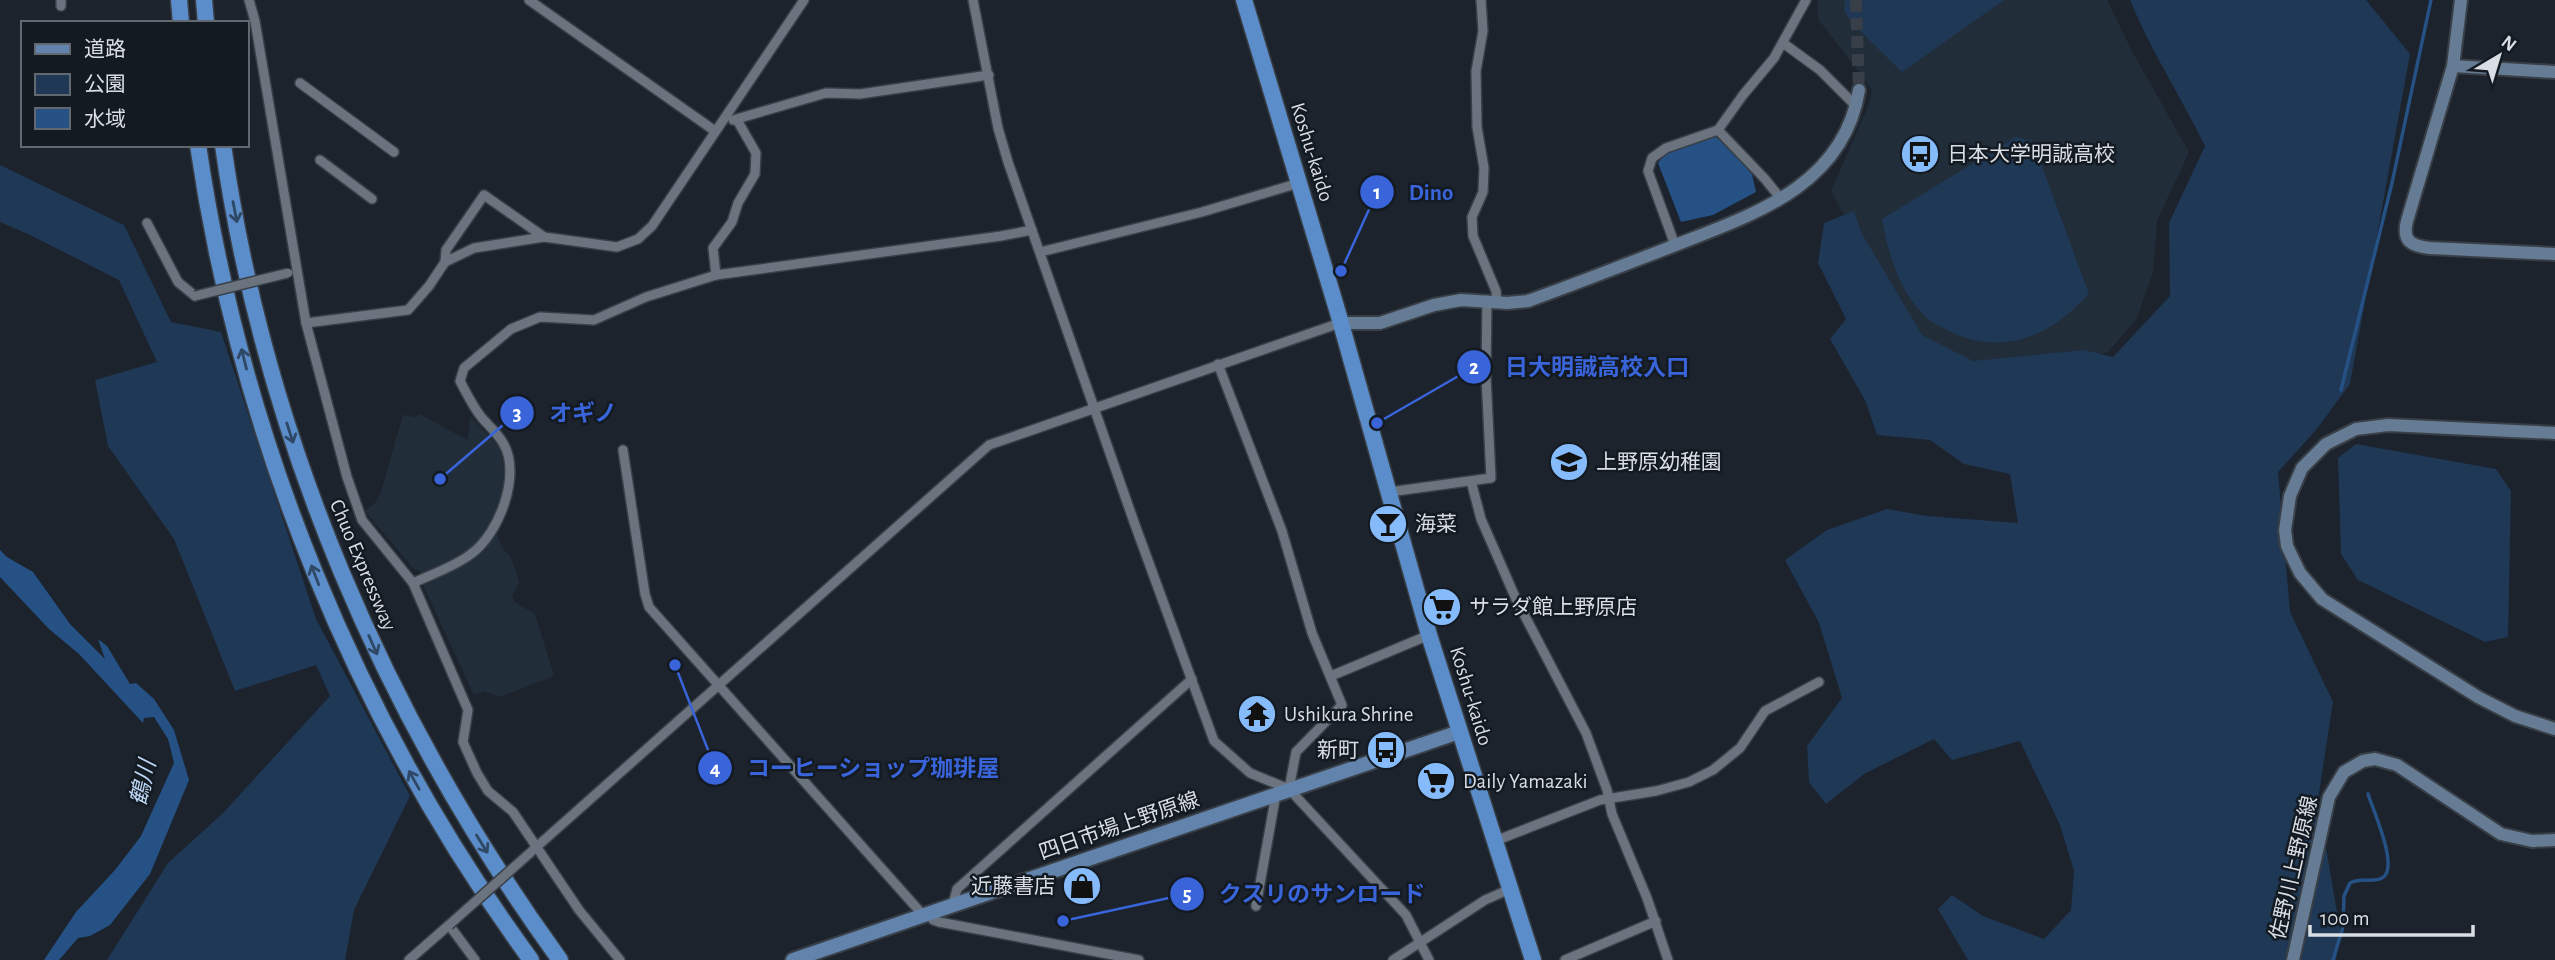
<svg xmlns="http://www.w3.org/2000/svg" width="2555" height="960" viewBox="0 0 2555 960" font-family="'Alegreya Sans','Noto Sans JP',sans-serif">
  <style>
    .built { fill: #222d3a }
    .green { fill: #1f3856 }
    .water { fill: #255184 }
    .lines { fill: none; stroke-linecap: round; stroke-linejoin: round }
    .stream { stroke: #255184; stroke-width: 3.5 }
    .secondary-tunnel { stroke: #383f48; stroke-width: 12; stroke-dasharray: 12 6; stroke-linecap: butt }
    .street-casing { stroke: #393f46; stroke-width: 12 }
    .secondary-casing { stroke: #393f46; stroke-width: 16 }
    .primary-casing { stroke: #393f46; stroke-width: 18 }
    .highway-casing { stroke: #393f46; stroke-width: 19 }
    .street { stroke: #6b747e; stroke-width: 9 }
    .secondary { stroke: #667c95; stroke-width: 12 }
    .primary { stroke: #6183ac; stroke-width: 14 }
    .highway { stroke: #5a8dca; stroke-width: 16 }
    .street-bridge-casing { stroke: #393f46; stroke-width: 12; stroke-linecap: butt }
    .street-bridge { stroke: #6b747e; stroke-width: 9 }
    .oneway { stroke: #2f4865 }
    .labels { text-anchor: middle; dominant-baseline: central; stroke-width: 5; stroke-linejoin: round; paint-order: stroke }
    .street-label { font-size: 21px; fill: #d9dee4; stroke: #131a22 }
    .poi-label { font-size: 21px; fill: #d9dee4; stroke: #131a22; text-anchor: start }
    .water-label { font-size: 23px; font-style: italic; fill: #bdd6f5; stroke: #131a22 }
    .leader { fill: none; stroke: #3964da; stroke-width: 2.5 }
    .callout-dot { fill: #3964da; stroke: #131a22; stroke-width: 2.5 }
    .mark-label { font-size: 21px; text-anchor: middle; font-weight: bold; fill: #fff }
    .callout-label { font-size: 23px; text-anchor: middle; font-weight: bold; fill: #3964da; stroke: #131a22; stroke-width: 5; stroke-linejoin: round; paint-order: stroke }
  </style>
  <rect width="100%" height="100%" fill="#1c232c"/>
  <g class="built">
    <path d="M 1818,0 L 2107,0 L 2133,53 L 2189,152 L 2157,221 L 2153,272 L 2137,318 L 2108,352 L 1992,378 L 1904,331 L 1831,191 L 1870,102 L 1872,89 L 1818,19 Z"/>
    <path d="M 419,414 L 468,440 L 470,416 L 500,448 L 504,472 L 502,501 L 488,527 L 495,530 L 503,549 L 511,557 L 519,582 L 512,596 L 515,602 L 535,614 L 554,676 L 500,697 L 484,691 L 474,695 L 423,585 L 426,580 L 423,573 L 413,568 L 365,511 L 376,502 L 381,492 L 403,415 L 416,417 Z"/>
  </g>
  <g class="green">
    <path d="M 1845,0 L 2004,0 L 1902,72 L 1857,28 L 1844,11 Z"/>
    <path d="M 2130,0 L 2366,0 L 2410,54 L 2350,384 L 2316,430 L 2278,472 L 2290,612 L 2333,702 L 2318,800 L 2340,930 L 2336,960 L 1968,960 L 1938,909 L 1952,895 L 1983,916 L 2044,939 L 2071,910 L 2074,871 L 2060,825 L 2020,741 L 1952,760 L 1934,739 L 1864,774 L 1826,804 L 1809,782 L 1807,746 L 1842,698 L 1819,623 L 1785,560 L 1827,530 L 1887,509 L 1927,516 L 2018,523 L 2010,474 L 1964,464 L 1930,440 L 1877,435 L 1865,400 L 1830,339 L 1846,319 L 1818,263 L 1824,223 L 1854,211 L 1861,232 L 1922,335 L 1973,361 L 2084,350 L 2113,357 L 2170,296 L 2169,223 L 2205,146 C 2181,97 2151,51 2130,0 Z"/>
    <path d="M 2016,137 L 2033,142 L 2089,294 C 2076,307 2064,319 2048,328 C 2016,347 1979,347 1947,330 C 1941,326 1933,324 1928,319 C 1900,294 1888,254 1882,219 Z"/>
    <path d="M 0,165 L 124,225 L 171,322 L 221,332 L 316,619 L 410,796 L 354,910 L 345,960 L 107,960 L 168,863 L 223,813 L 330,696 L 316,665 L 235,691 L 174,539 L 108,446 L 95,380 L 157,362 L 119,280 L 30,235 L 0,222 Z"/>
    <path d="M 2356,444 L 2496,469 L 2511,491 L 2508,637 L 2485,642 L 2358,580 L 2341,554 L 2338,458 Z"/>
  </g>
  <g class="water">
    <path d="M 1715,136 L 1751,170 L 1756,192 L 1713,215 L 1681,222 L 1658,163 L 1676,141 Z"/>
    <path d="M 0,550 L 7,557 L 33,572 L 70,624 L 105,659 L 98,639 L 107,646 L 130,684 L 136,683 L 154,699 L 174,730 L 189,780 L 150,874 L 110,925 L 90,936 L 78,938 L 59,960 L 44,960 L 76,912 L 115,870 L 141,836 L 174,763 L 168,739 L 154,717 L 144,718 L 143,723 L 79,654 L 49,629 L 0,577 Z"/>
  </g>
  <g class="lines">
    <g class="stream">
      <path d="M 2341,390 L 2392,183 L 2431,0"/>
      <path d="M 2333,960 L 2343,927 L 2344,896 L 2350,883 C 2361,877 2374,883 2382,878 C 2400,869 2373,810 2368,794"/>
    </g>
    <path class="secondary-tunnel" d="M 1856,0 L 1859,90"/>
    <g class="street-casing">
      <g id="street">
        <path d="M 249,0 L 255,21 L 306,323 L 347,477 L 362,520 L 413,583 L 468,710 L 463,742 L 477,773 L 488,791 L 513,812 L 579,910 L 620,960"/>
        <path d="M 529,0 L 715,131"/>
        <path d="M 973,0 L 998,128 L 1008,162 L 1134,522 L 1214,741 L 1250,773 L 1289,789 L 1406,915 L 1429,960"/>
        <path d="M 1481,0 L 1483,31 L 1476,71 L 1477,127 L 1484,168 L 1483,192 L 1472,217 L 1473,236 L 1496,291 L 1497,302"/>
        <path d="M 61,6 L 61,0"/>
        <path d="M 1783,43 L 1820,70 L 1856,106"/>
        <path d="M 300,83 L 394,152"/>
        <path d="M 733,120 L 826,93 L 860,94 L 989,75"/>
        <path d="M 1718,130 L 1765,179 L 1781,199"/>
        <path d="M 320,160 L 372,199"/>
        <path d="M 147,223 L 178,282 L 195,296"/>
        <path d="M 1675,245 L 1648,171 L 1652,158 L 1666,148 L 1718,130 L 1743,95 L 1774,58 L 1806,0"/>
        <path d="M 1040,252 L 1202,212 L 1299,183"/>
        <path d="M 445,262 L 474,248 L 544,237"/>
        <path d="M 716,275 L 1001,236 L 1032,230"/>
        <path d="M 306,323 L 408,310 L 429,286 L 445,262 L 446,250 L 484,195 L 544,237 L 617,247 L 638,239 L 652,226 L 804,0"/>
        <path d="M 1218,364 L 1282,531 L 1312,633 L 1342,705 L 1296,752 L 1289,789"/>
        <path d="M 623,450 L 645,594 L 649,607 L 923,915"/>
        <path d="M 1471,481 L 1481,519 L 1516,599 L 1586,733 L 1607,790 L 1612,814 L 1647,898 L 1668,960"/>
        <path d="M 1389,492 L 1491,478 L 1486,376 L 1487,300"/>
        <path d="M 413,583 C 432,574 454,567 471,554 C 499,534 522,474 503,443 C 498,434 489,426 482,418 C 473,407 467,394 460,381 L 464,368 L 511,329 L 540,317 L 594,320 L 646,297 L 716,275 L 713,248 L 732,222 L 738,203 L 755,174 L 756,153 L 737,120"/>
        <path d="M 1331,676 L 1429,635"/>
        <path d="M 1495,841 L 1600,800 L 1656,791 L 1689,782 L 1713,770 L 1740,748 L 1765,711 L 1819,682"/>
        <path d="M 533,850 L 989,445 L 1340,323"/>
        <path d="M 953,904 L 957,889 L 1192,679"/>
        <path d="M 1256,906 L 1276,794"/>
        <path d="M 930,913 L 933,920 L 939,922 L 1139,960"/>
        <path d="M 409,960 L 449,925 L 475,960"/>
        <path d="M 1393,960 L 1485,900 L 1510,889"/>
        <path d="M 1565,960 L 1656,921"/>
      </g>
    </g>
    <g class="secondary-casing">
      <g id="secondary">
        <path d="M 2461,0 L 2453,66 L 2407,221 C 2402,241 2411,246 2430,248 L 2555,254"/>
        <path d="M 2453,66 L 2555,72"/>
        <path d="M 1340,323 L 1380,323 L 1434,305 L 1461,300 L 1507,303 L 1528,301 C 1575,284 1621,266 1668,248 C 1748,216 1843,189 1859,90"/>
        <path d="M 2555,433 L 2388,425 L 2356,429 L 2326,444 L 2302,468 L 2290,496 L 2285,530 L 2287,546 L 2300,573 L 2322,599 L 2478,697 L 2515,716 L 2555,729"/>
        <path d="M 2293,960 L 2329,797 L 2344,772 L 2363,761 L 2375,759 L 2397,765 L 2501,834 L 2532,841 L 2555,840"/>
      </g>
    </g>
    <g class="primary-casing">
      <path id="primary" d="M 793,960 L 1459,732"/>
    </g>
    <g class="highway-casing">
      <g id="highway">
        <path d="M 179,0 L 181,23"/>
        <path d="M 204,0 L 206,23"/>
        <path d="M 1244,0 L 1338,313 L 1429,635 L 1533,960"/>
        <path d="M 198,145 C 241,439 356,721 531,960"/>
        <path d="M 223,145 C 265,440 386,720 560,960"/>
      </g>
    </g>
    <use href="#street" class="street"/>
    <use href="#secondary" class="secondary"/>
    <use href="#primary" class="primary"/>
    <use href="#highway" class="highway"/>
    <g class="street-bridge-casing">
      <g id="street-bridge">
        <path d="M 195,296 L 288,273"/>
        <path d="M 449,925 L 531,852"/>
      </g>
    </g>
    <use href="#street-bridge" class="street-bridge"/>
  </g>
  <defs><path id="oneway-shaft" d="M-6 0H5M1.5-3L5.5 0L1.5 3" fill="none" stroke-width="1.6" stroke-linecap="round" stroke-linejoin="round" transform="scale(1.75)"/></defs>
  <g class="oneway">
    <use href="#oneway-shaft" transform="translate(235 212) rotate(79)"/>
    <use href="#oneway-shaft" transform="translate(244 359) rotate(-104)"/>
    <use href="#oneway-shaft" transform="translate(290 433) rotate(72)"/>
    <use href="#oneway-shaft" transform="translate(315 575) rotate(-111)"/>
    <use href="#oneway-shaft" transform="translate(373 645) rotate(66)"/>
    <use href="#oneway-shaft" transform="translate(414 780) rotate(-119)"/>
    <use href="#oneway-shaft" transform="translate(482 844) rotate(58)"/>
  </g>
  <defs>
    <g id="bus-disc" transform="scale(2.0125)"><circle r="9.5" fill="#86bbfb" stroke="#131a22"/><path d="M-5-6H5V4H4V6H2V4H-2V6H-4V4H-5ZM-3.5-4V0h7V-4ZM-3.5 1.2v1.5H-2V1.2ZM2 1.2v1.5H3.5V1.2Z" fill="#111"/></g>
    <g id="school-disc" transform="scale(2.0125)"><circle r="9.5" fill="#86bbfb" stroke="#131a22"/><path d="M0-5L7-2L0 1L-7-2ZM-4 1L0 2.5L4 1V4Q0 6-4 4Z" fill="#111"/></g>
    <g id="bar-disc" transform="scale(2.0125)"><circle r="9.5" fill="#86bbfb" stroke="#131a22"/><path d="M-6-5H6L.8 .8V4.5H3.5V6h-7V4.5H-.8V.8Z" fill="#111"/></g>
    <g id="supermarket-disc" transform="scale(2.0125)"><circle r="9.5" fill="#86bbfb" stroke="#131a22"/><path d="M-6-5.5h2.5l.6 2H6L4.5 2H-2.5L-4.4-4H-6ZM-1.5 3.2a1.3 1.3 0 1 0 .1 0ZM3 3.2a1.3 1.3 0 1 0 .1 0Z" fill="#111"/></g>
    <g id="temple-disc" transform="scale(2.0125)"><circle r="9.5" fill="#86bbfb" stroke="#131a22"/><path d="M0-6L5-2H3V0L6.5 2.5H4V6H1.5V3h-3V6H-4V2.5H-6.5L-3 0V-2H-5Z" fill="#111"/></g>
    <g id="shop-disc" transform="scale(2.0125)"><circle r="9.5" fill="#86bbfb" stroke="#131a22"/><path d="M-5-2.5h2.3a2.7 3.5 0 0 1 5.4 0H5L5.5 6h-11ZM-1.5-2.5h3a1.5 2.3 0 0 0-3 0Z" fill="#111"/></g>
  </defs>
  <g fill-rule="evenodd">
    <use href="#bus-disc" x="1920" y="154"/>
    <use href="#school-disc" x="1569" y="462"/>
    <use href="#bar-disc" x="1388" y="524"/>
    <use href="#supermarket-disc" x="1442" y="607"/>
    <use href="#temple-disc" x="1257" y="714"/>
    <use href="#bus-disc" x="1386" y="750"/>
    <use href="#supermarket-disc" x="1436" y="781"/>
    <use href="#shop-disc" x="1082" y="886"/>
  </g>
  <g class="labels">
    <g class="street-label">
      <text transform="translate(1312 152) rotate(73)">Koshu-kaido</text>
      <text transform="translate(363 565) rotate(67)">Chuo Expressway</text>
      <text transform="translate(1471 696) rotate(73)">Koshu-kaido</text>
      <text transform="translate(1119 826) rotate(-19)">四日市場上野原線</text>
      <text transform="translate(2294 868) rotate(-77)">佐野川上野原線</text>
    </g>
    <g class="poi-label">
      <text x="1947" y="154">日本大学明誠高校</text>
      <text x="1596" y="462">上野原幼稚園</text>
      <text x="1415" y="524">海菜</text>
      <text x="1469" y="607">サラダ館上野原店</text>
      <text x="1284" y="714">Ushikura Shrine</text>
      <text x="1359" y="750" text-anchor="end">新町</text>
      <text x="1463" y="781">Daily Yamazaki</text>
      <text x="1055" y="886" text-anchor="end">近藤書店</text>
    </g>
    <g class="water-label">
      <text transform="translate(144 783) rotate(-77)">鶴川</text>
    </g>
  </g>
  <path class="leader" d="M1341 271L1377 192M1377 423L1474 367M440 479L517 413M675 665L715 768M1063 921L1187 894"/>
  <g class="callout-dot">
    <circle cx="1341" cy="271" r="7"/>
    <circle cx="1377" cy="423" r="7"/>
    <circle cx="440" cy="479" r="7"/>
    <circle cx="675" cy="665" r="7"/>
    <circle cx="1063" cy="921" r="7"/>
    <circle cx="1377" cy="192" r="18"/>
    <circle cx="1474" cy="367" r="18"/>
    <circle cx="517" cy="413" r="18"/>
    <circle cx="715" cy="768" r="18"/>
    <circle cx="1187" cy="894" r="18"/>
  </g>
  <g class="mark-label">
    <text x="1377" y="199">1</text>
    <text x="1474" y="374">2</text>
    <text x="517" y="420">3</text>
    <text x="715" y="775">4</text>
    <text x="1187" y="901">5</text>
  </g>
  <g class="callout-label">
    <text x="1431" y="200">Dino</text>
    <text x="1597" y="375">日大明誠高校入口</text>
    <text x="583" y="421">オギノ</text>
    <text x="873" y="776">コーヒーショップ珈琲屋</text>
    <text x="1322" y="902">クスリのサンロード</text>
  </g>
  <rect x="21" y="21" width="228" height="126" fill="#131a22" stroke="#626870" stroke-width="2"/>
  <rect x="35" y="44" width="35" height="10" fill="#6183ac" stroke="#626870" stroke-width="2"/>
  <text x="84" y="56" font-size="21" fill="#d9dee4">道路</text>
  <rect x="35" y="74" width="35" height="21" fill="#1f3856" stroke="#626870" stroke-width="2"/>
  <text x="84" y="91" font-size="21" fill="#d9dee4">公園</text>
  <rect x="35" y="108" width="35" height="21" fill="#255184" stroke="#626870" stroke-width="2"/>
  <text x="84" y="126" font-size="21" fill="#d9dee4">水域</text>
  <g transform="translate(2499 56) rotate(38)" stroke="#131a22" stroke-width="5" paint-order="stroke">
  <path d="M0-5L12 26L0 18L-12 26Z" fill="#d9dee4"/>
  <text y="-10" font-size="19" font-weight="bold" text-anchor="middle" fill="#d9dee4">N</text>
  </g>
  <path d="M2310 925v10h163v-10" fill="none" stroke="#d9dee4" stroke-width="3.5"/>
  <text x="2320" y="925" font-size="21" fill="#d9dee4" stroke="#131a22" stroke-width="5" paint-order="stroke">100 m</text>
</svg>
